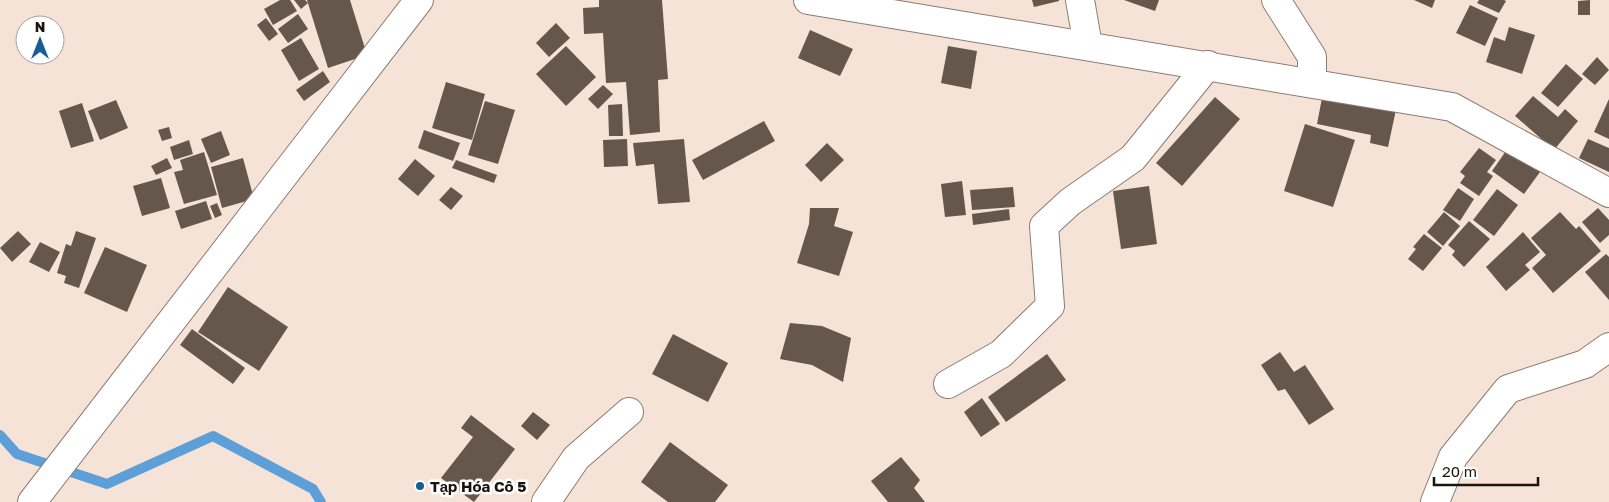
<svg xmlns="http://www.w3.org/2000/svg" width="1609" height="502" viewBox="0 0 1609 502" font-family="'Golos Text',sans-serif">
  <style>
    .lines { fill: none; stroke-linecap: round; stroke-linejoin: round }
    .stream { stroke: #5d9fd9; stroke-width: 10 }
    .building { fill: #66574d }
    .minor-casing { stroke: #8c7c71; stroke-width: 30 }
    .minor { stroke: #fff; stroke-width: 28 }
    .poi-dot { fill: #195e93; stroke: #fff; stroke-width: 2 }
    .labels { text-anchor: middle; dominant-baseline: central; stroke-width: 5; stroke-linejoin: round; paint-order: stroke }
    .poi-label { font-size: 15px; font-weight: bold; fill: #1a1410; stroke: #fff; text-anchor: start }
  </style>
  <rect width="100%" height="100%" fill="#f6e3d7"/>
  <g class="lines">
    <path class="stream" d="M 0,435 L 17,454 L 107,484 L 213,436 L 313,489 L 321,502"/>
  </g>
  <g class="building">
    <path d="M 280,0 L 290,0 L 297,11 L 273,25 L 264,9 Z"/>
    <path d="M 294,0 L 305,0 L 308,3 L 301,9 Z"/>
    <path d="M 307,0 L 350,0 L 367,55 L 328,68 Z"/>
    <path d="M 599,0 L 662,0 L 668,79 L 658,80 L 660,132 L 630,135 L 626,82 L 606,83 L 603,33 L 584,34 L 583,8 L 599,7 Z"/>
    <path d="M 1032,0 L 1059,0 L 1059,1 L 1034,7 Z"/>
    <path d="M 1124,0 L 1159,0 L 1155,11 Z"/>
    <path d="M 1414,0 L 1435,0 L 1432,8 Z"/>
    <path d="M 1479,0 L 1504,0 L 1506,1 L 1499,13 L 1477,3 Z"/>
    <path d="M 1590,0 L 1590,15 L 1578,15 L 1578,1 Z"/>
    <path d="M 1470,5 L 1498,18 L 1485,46 L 1456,33 Z"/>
    <path d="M 298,14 L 308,29 L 288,43 L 278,29 Z"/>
    <path d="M 266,18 L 278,34 L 269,41 L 257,25 Z"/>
    <path d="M 556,23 L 570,38 L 549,57 L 536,43 Z"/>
    <path d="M 1509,27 L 1535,35 L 1522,74 L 1486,62 L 1494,37 L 1505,41 Z"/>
    <path d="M 810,30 L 853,49 L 840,76 L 798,58 Z"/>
    <path d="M 301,38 L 319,69 L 299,81 L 281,50 Z"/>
    <path d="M 566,46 L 596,77 L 566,106 L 536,74 Z"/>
    <path d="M 948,46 L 977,51 L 971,89 L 941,83 Z"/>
    <path d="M 1597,57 L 1609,70 L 1595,85 L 1582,74 Z"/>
    <path d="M 1566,64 L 1583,79 L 1558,107 L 1541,93 Z"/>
    <path d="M 323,71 L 330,82 L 304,101 L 296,90 Z"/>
    <path d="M 446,82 L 485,94 L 472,140 L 432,128 Z"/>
    <path d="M 603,85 L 613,94 L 598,109 L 588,99 Z"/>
    <path d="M 1533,96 L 1558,117 L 1565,109 L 1578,121 L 1554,150 L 1515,116 Z"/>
    <path d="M 1215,97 L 1240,119 L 1182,186 L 1156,163 Z"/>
    <path d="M 1322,98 L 1397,105 L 1388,147 L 1370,143 L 1371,135 L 1317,124 Z"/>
    <path d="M 1609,99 L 1609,139 L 1594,132 Z"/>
    <path d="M 116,100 L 128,128 L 100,140 L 88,111 Z"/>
    <path d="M 485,101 L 515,110 L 498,164 L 468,155 Z"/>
    <path d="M 82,103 L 94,141 L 71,148 L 59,111 Z"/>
    <path d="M 622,104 L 623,136 L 609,136 L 608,105 Z"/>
    <path d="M 764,121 L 775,141 L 703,180 L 692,160 Z"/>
    <path d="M 1305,124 L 1355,140 L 1333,207 L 1284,191 Z"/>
    <path d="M 169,127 L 172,138 L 162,141 L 158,130 Z"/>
    <path d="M 424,130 L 460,143 L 453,161 L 418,148 Z"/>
    <path d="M 221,131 L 230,155 L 211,163 L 201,139 Z"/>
    <path d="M 627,139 L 628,166 L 604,167 L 603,140 Z"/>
    <path d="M 684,139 L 690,202 L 658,204 L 654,164 L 636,166 L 633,143 Z"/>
    <path d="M 1588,139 L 1609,148 L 1609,172 L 1579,158 Z"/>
    <path d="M 189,140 L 193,154 L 174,160 L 170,147 Z"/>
    <path d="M 827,143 L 844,160 L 821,182 L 805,165 Z"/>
    <path d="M 1479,148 L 1496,160 L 1487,172 L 1493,176 L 1479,196 L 1460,183 L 1465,176 L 1460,172 Z"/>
    <path d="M 1508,148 L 1540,172 L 1524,194 L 1492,171 Z"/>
    <path d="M 204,152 L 217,195 L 184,204 L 174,172 L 183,170 L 180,160 Z"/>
    <path d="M 167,158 L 172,168 L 156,175 L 151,166 Z"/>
    <path d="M 243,158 L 254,199 L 222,208 L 211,167 Z"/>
    <path d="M 415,159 L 435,176 L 418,196 L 398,179 Z"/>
    <path d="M 456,160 L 497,175 L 494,183 L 452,168 Z"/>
    <path d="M 161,178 L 170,208 L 142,216 L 133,186 Z"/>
    <path d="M 962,181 L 966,215 L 945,217 L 941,184 Z"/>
    <path d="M 1149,186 L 1157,244 L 1121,249 L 1113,191 Z"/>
    <path d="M 451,187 L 463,196 L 451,210 L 439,200 Z"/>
    <path d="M 1013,187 L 1015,207 L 972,210 L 970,190 Z"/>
    <path d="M 1458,188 L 1474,199 L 1460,221 L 1443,210 Z"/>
    <path d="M 1497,189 L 1518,205 L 1494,236 L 1473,220 Z"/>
    <path d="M 206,201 L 212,219 L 181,229 L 175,211 Z"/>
    <path d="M 217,203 L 222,215 L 215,218 L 210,206 Z"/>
    <path d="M 810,208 L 839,208 L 834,226 L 853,232 L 839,276 L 797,263 L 809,224 Z"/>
    <path d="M 1598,208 L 1609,220 L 1609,235 L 1600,243 L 1582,222 Z"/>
    <path d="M 1009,209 L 1010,220 L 973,225 L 972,214 Z"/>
    <path d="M 1444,212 L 1460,226 L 1443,246 L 1427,232 Z"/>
    <path d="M 1560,212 L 1576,229 L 1579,226 L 1601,251 L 1553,293 L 1532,268 L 1546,255 L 1531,238 Z"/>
    <path d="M 1469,221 L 1490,239 L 1464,267 L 1452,255 L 1455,251 L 1448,245 Z"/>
    <path d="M 18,231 L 31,244 L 12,262 L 0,248 Z"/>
    <path d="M 76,231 L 96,238 L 79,288 L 64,283 L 66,276 L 57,273 L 66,244 L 71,246 Z"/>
    <path d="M 1523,232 L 1540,252 L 1525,265 L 1530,270 L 1506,291 L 1486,267 Z"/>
    <path d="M 1424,234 L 1442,248 L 1423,271 L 1408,259 L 1416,249 L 1413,247 Z"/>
    <path d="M 40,242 L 60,252 L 49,272 L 29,262 Z"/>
    <path d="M 105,247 L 147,265 L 127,312 L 84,293 Z"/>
    <path d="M 1606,254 L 1609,257 L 1609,300 L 1585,272 Z"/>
    <path d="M 228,287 L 288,327 L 259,371 L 198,332 Z"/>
    <path d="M 790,323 L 822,326 L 851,338 L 843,382 L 812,365 L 780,359 Z"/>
    <path d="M 192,329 L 245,368 L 233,384 L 180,345 Z"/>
    <path d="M 673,334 L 728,363 L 708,402 L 652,374 Z"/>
    <path d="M 1280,352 L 1294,372 L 1305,365 L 1334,409 L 1309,425 L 1285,389 L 1278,391 L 1261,365 Z"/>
    <path d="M 1047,354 L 1066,380 L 1006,422 L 988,397 Z"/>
    <path d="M 982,398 L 1000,424 L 981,437 L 964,412 Z"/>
    <path d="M 533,412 L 550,425 L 537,440 L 521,426 Z"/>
    <path d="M 471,415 L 515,449 L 474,502 L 441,478 L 473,437 L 461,428 Z"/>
    <path d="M 670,442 L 728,485 L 715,502 L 668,502 L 641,482 Z"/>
    <path d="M 901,457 L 920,480 L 914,488 L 925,502 L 888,502 L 871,481 Z"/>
  </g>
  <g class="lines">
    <g class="minor-casing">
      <g id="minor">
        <path d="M 808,0 L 1452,107 L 1609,193"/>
        <path d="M 1080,0 L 1088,46"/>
        <path d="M 1276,0 L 1312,57 L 1312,83"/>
        <path d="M 948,384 L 1001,354 L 1050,306 L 1044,226 L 1070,202 L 1133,158 L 1208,65"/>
        <path d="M 32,502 L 419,0"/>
        <path d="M 546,502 L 576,458 L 629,412"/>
        <path d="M 1435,502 L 1453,457 L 1508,389 L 1585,364 L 1609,347"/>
      </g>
    </g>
    <use href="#minor" class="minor"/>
  </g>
  <circle class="poi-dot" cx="420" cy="486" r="5"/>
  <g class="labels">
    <g class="poi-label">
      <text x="430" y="486">Tạp Hóa Cô 5</text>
    </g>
  </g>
  <g transform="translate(40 40)"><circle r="24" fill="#ffffff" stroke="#a3a19f"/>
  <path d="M0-4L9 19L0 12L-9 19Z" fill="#195e93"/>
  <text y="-8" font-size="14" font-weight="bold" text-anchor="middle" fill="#1a1410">N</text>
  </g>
  <path d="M1434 477v8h104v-8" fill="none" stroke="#1a1410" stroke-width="2.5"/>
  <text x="1442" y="477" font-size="15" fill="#1a1410" stroke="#ffffff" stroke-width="4" paint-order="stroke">20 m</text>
</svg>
